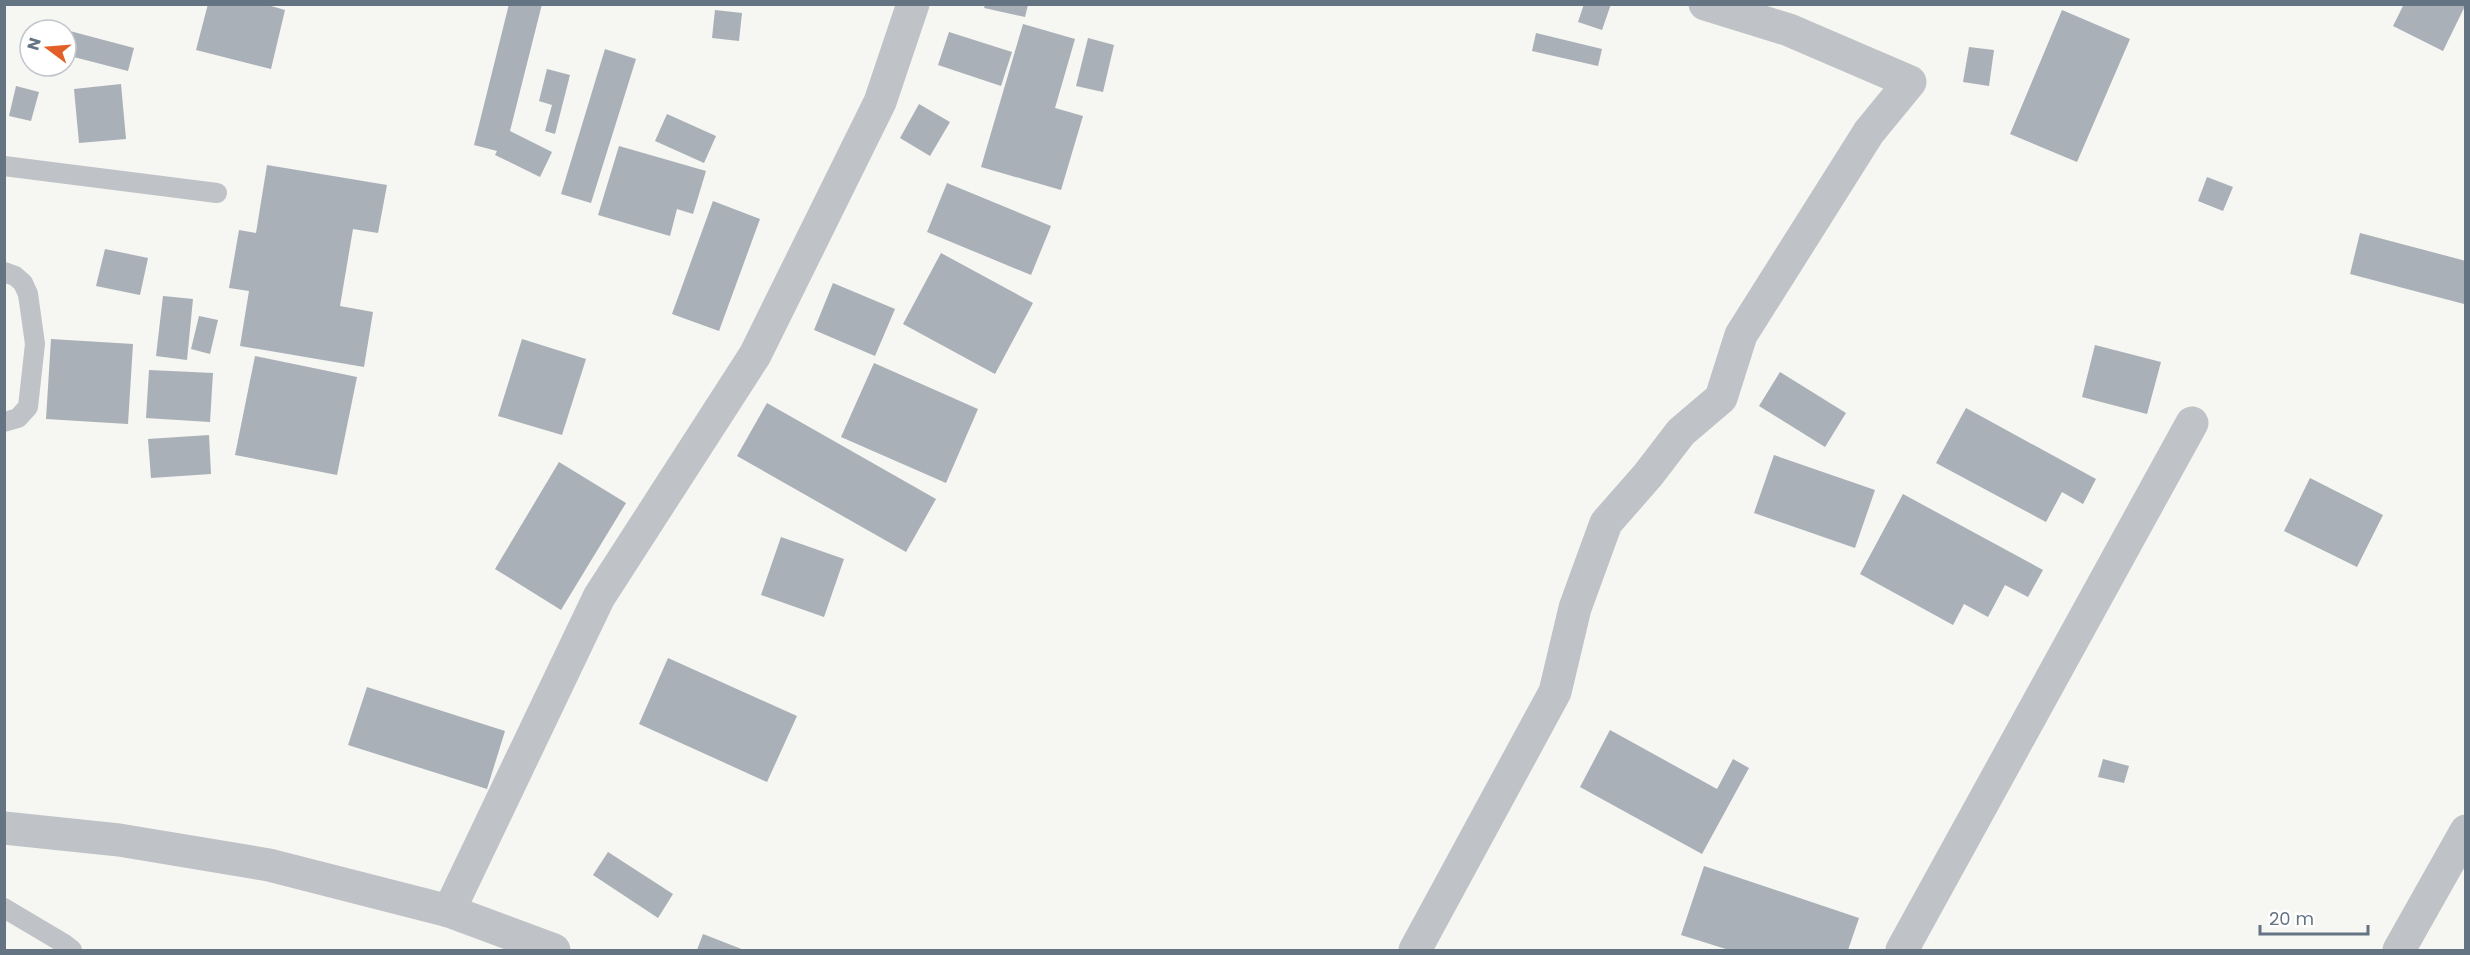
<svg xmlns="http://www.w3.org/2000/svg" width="2470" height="955" viewBox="0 0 2470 955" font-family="Poppins,sans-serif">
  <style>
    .building { fill: #a9b0b7 }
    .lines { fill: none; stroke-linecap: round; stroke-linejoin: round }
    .lane { stroke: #bfc2c6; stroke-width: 20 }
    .street { stroke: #bfc2c6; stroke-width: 33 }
  </style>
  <rect width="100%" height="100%" fill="#f6f6f2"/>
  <g class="building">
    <path d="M 208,4 L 264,4 L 285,10 L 271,69 L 196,50 Z"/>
    <path d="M 509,4 L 542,4 L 510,131 L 552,152 L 540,177 L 495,155 L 497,151 L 474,145 Z"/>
    <path d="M 1584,4 L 1611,4 L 1602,30 L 1578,22 Z"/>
    <path d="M 2404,4 L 2462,4 L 2465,6 L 2443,51 L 2393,26 Z"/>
    <path d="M 985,5 L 1028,5 L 1025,17 L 984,8 Z"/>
    <path d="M 715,10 L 742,13 L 739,41 L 712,38 Z"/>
    <path d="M 2062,10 L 2130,39 L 2077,162 L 2010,134 Z"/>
    <path d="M 1023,24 L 1075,39 L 1055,108 L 1083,116 L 1061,190 L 981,167 Z"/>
    <path d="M 66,30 L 134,48 L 128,71 L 66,55 Z"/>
    <path d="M 949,32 L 1012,52 L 1001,86 L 938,65 Z"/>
    <path d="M 1536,33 L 1602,49 L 1598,66 L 1532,51 Z"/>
    <path d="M 1088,38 L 1114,45 L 1103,92 L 1076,86 Z"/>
    <path d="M 1969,47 L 1994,50 L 1989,86 L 1963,82 Z"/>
    <path d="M 605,49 L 636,59 L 591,203 L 561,194 Z"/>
    <path d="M 547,69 L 570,75 L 555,134 L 545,131 L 552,105 L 539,101 Z"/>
    <path d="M 121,84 L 126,139 L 79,143 L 74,89 Z"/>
    <path d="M 16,86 L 39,92 L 31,121 L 9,116 Z"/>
    <path d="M 919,104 L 950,122 L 930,156 L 900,138 Z"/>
    <path d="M 667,114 L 716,136 L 704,163 L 655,141 Z"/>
    <path d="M 619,146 L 706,171 L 693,214 L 677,209 L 670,236 L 598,215 Z"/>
    <path d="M 267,165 L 387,185 L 378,233 L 353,229 L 340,306 L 373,312 L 364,367 L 240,346 L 249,291 L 229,288 L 239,230 L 256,233 Z"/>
    <path d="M 2207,177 L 2233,187 L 2223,211 L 2198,201 Z"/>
    <path d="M 947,183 L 1051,226 L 1031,275 L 927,232 Z"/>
    <path d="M 713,201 L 760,219 L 719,331 L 672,314 Z"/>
    <path d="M 2360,233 L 2466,261 L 2464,304 L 2350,274 Z"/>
    <path d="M 105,249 L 148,258 L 140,295 L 96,286 Z"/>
    <path d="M 941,253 L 1033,303 L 995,374 L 903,324 Z"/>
    <path d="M 833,283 L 895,309 L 875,356 L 814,330 Z"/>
    <path d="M 163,296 L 193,299 L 187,360 L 156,356 Z"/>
    <path d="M 199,316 L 218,320 L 210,354 L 191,349 Z"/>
    <path d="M 51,339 L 133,344 L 128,424 L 46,419 Z"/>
    <path d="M 522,339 L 586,359 L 562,435 L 498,416 Z"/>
    <path d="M 2095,345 L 2161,362 L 2147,414 L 2082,397 Z"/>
    <path d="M 255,356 L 357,377 L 337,475 L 235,455 Z"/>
    <path d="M 874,363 L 978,409 L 946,483 L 841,437 Z"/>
    <path d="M 149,370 L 213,373 L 210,422 L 146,418 Z"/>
    <path d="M 1780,372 L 1846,413 L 1825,447 L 1759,406 Z"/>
    <path d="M 767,403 L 936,499 L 906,552 L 737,456 Z"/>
    <path d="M 1966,408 L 2096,479 L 2083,504 L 2062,492 L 2046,522 L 1936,463 Z"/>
    <path d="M 209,435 L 211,474 L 151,478 L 148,439 Z"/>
    <path d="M 1774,455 L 1875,490 L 1855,548 L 1754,513 Z"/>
    <path d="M 559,462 L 626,503 L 561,610 L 495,569 Z"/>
    <path d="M 2310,478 L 2383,515 L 2357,567 L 2284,531 Z"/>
    <path d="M 1903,494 L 2043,570 L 2028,597 L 2005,585 L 1988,617 L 1964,604 L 1953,625 L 1860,574 Z"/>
    <path d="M 781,537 L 844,559 L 824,617 L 761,595 Z"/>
    <path d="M 668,658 L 797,716 L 767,782 L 639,724 Z"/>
    <path d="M 367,687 L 505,731 L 487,789 L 348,745 Z"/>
    <path d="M 1610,730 L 1717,789 L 1733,759 L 1749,768 L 1702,854 L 1580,787 Z"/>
    <path d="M 2103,759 L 2129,766 L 2124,783 L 2098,777 Z"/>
    <path d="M 608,852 L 673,894 L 658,918 L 593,875 Z"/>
    <path d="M 1704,866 L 1859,918 L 1848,950 L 1729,950 L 1681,935 Z"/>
    <path d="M 703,934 L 744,950 L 697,950 Z"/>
  </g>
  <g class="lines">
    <g class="lane">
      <path d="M 4,166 L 217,193"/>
      <path d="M 4,272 L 15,276 L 23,283 L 28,294 L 35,344 L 28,407 L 18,418 L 4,422"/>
      <path d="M 4,908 L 63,943 L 72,950"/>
    </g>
    <g class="street">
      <path d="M 4,828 L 119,840 L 269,865 L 449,911 L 554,950"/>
      <path d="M 449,911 L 599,597 L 755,355 L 880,102 L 913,4"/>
      <path d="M 1415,950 L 1555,692 L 1575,608 L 1606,523 L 1648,475 L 1681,432 L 1721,398 L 1741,335 L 1869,132 L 1910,82 L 1789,30 L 1705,4"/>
      <path d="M 1902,950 L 2192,423"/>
      <path d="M 2399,950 L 2466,831"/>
    </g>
  </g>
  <rect width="2470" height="955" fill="none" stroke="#657483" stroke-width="12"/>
  <g transform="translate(48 48) rotate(286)"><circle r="28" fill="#ffffff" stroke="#c1c7cd" stroke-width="1.5"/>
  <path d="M0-4.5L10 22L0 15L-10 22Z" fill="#e25f27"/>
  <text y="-9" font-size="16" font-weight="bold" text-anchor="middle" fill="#657483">N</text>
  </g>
  <path d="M2260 925v9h108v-9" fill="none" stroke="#657483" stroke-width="3"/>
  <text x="2269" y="925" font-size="18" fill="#657483" stroke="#ffffff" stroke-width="4.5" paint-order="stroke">20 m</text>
</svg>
